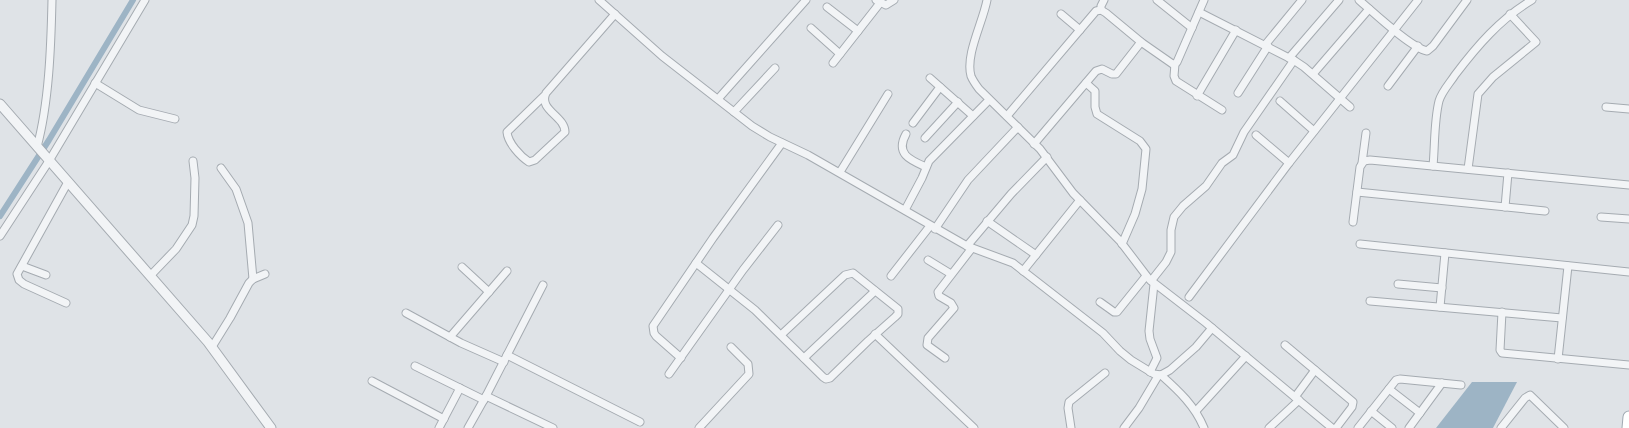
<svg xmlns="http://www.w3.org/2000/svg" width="1629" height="428" viewBox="0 0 1629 428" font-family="'Golos Text',sans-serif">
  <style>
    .water { fill: #9db4c5 }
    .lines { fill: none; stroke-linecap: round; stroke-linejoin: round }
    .canal { stroke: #9db4c5; stroke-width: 6 }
    .minor-casing { stroke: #a5abb1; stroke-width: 9 }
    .tertiary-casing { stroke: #a5abb1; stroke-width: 11 }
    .primary-casing { stroke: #a0a9b2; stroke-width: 13 }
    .minor { stroke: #f2f4f6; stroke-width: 7 }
    .tertiary { stroke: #f2f4f6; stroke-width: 9 }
    .primary { stroke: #fff; stroke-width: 11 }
  </style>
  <rect width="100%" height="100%" fill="#dfe3e7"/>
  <path class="water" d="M 1472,382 L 1517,382 L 1493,428 L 1436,428 Z"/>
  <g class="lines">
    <path class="canal" d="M 0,216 L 49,140 L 133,0"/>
    <g class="minor-casing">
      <g id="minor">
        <path d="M 599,0 L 662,56 L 752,126 L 770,137 L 808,155 L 967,246 L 1013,263 L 1103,333 L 1120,351 L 1131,360 L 1154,374 L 1161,375 L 1170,370 L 1196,347 L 1212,328"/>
        <path d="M 876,0 L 886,5 L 894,0"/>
        <path d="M 987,0 C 983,22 965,55 971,76 C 973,81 976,85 979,89 L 1040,149 L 1073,193 L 1120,241 L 1149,279 L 1206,323 L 1332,428"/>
        <path d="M 1157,0 L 1192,28"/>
        <path d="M 1359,0 C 1373,12 1411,48 1427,51 L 1433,46 L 1467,0"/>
        <path d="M 827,7 L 858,31"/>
        <path d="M 1101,10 L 1101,6 L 1104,0"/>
        <path d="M 1199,12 L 1295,61 L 1304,67 L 1350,107"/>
        <path d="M 1061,14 L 1080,30"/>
        <path d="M 811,28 L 840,54"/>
        <path d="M 1265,45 L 1302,0"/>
        <path d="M 1289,58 L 1339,0"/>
        <path d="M 833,63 L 880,3"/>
        <path d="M 1175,64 L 1174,76 L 1176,81 L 1222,110"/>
        <path d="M 1313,74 L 1369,9"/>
        <path d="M 930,78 L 973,116"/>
        <path d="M 95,83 L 139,110 L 175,119"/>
        <path d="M 1086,83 L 1095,91 L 1095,107 L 1097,114 L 1140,141 L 1146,149 L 1142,189 L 1135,214 L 1122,244"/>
        <path d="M 1388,86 L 1418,46"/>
        <path d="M 1238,93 L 1268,46"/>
        <path d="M 544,96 L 507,132 C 508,143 520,156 529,162 L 535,160 L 565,132 C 565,116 538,110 546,93 L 615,14"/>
        <path d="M 1197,96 L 1236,30"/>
        <path d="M 718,99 L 806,0"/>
        <path d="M 1280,101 L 1314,131"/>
        <path d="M 1606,107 L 1629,109"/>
        <path d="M 734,112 L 775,68"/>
        <path d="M 1007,116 L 1096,11 L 1101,10 L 1106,13 L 1141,42 L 1174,65 L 1177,62 L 1204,0"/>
        <path d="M 913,123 L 940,87"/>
        <path d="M 906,134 C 895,154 910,160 926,167"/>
        <path d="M 1256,135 L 1289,163"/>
        <path d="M 925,138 L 958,102"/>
        <path d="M 1034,144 L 1096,71 L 1102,69 L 1112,74 L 1116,74 L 1141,42"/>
        <path d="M 37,147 C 49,103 51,46 52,0"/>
        <path d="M 1362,163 L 1366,133"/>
        <path d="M 1433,166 C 1435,145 1434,121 1439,101 C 1442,91 1450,83 1455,75 C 1477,46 1500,19 1532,0"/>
        <path d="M 221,168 L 236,189 L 248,223 L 253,279"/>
        <path d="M 1468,169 L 1478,94 L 1493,77 L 1536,42 L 1510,14"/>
        <path d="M 840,172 L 888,94"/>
        <path d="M 1357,192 L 1545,211"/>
        <path d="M 1505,207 L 1508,173"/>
        <path d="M 905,210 L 922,178 L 929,161 L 989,100"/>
        <path d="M 1601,217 L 1629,219"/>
        <path d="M 987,221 L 1036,255"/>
        <path d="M 1353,222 L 1360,167 L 1364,161 L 1370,160 L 1629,185"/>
        <path d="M 935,229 L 968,180 L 1018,127"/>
        <path d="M 0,236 L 49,161 L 145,0"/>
        <path d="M 1360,244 L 1629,272"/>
        <path d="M 967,246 L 1011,194 L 1047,157"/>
        <path d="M 928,260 L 951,274"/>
        <path d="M 696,263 L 755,310 L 823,377 L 826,379 L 830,378 L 868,341 L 895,317 L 898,314 L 898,309 L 853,273 L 845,275 L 781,335"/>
        <path d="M 22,266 L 46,275"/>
        <path d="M 462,267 L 489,292"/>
        <path d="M 1023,271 L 1080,200"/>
        <path d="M 150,276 L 176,249 L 192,225 L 194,216 L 195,178 L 193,161"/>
        <path d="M 891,276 L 930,226"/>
        <path d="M 1151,281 L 1166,262 L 1171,252 L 1171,230 L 1174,217 L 1183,206 L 1206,186 L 1222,163 L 1233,155 L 1244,132 L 1294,60"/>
        <path d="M 1398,284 L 1442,288"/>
        <path d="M 1189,297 L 1289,163 L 1418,0"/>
        <path d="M 1370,301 L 1562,318"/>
        <path d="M 1100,302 L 1114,312 L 1117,312 L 1146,276"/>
        <path d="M 66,303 L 24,284 L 19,280 L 17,274 L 68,182"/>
        <path d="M 1440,307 L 1445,253"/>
        <path d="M 1502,312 L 1500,350 L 1502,353 L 1629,365"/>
        <path d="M 406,313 L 461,343 L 504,362"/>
        <path d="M 875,334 L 974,428"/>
        <path d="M 450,337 L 507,271"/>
        <path d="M 1285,345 L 1353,402 L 1352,407 L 1336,428"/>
        <path d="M 212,347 L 230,318 L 249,283 L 253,279 L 265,274"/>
        <path d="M 507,355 L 640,422"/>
        <path d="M 681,358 L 656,336 L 654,333 L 653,326 L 713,238 L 782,143"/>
        <path d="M 804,358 L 875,291"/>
        <path d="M 945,358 L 927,345 L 928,338 L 954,308 L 951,303 L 939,296 L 938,292 L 972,248"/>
        <path d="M 1558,359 L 1568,266"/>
        <path d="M 415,366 L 484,400"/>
        <path d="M 1150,372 L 1157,358 L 1150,339 L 1149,331 L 1154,284"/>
        <path d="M 669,374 L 743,270 L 778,225"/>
        <path d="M 1161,375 C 1179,391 1195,406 1204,428"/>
        <path d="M 372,381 L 444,419"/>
        <path d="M 1389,389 L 1420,413"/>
        <path d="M 486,396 L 553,428"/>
        <path d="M 1295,397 L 1315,370"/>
        <path d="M 1196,411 L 1246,356"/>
        <path d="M 1371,411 L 1392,428"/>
        <path d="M 439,428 L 460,388"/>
        <path d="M 468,428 L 486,396 L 543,285"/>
        <path d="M 699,428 L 749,374 L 748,364 L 731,347"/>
        <path d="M 1071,428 L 1068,408 L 1069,402 L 1105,373"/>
        <path d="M 1124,428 L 1139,408 L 1158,376"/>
        <path d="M 1269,428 L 1299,400"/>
        <path d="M 1358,428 L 1396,380 L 1400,379 L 1461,385"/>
        <path d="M 1409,428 L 1442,383"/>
        <path d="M 1501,428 L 1525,398 L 1530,395 L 1564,428"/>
      </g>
    </g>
    <g class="tertiary-casing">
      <path id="tertiary" d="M 0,104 L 208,342 L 271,428"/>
    </g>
    <g class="primary-casing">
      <path id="primary" d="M 1628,428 L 1629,417"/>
    </g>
    <use href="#minor" class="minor"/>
    <use href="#tertiary" class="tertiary"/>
    <use href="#primary" class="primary"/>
  </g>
</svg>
